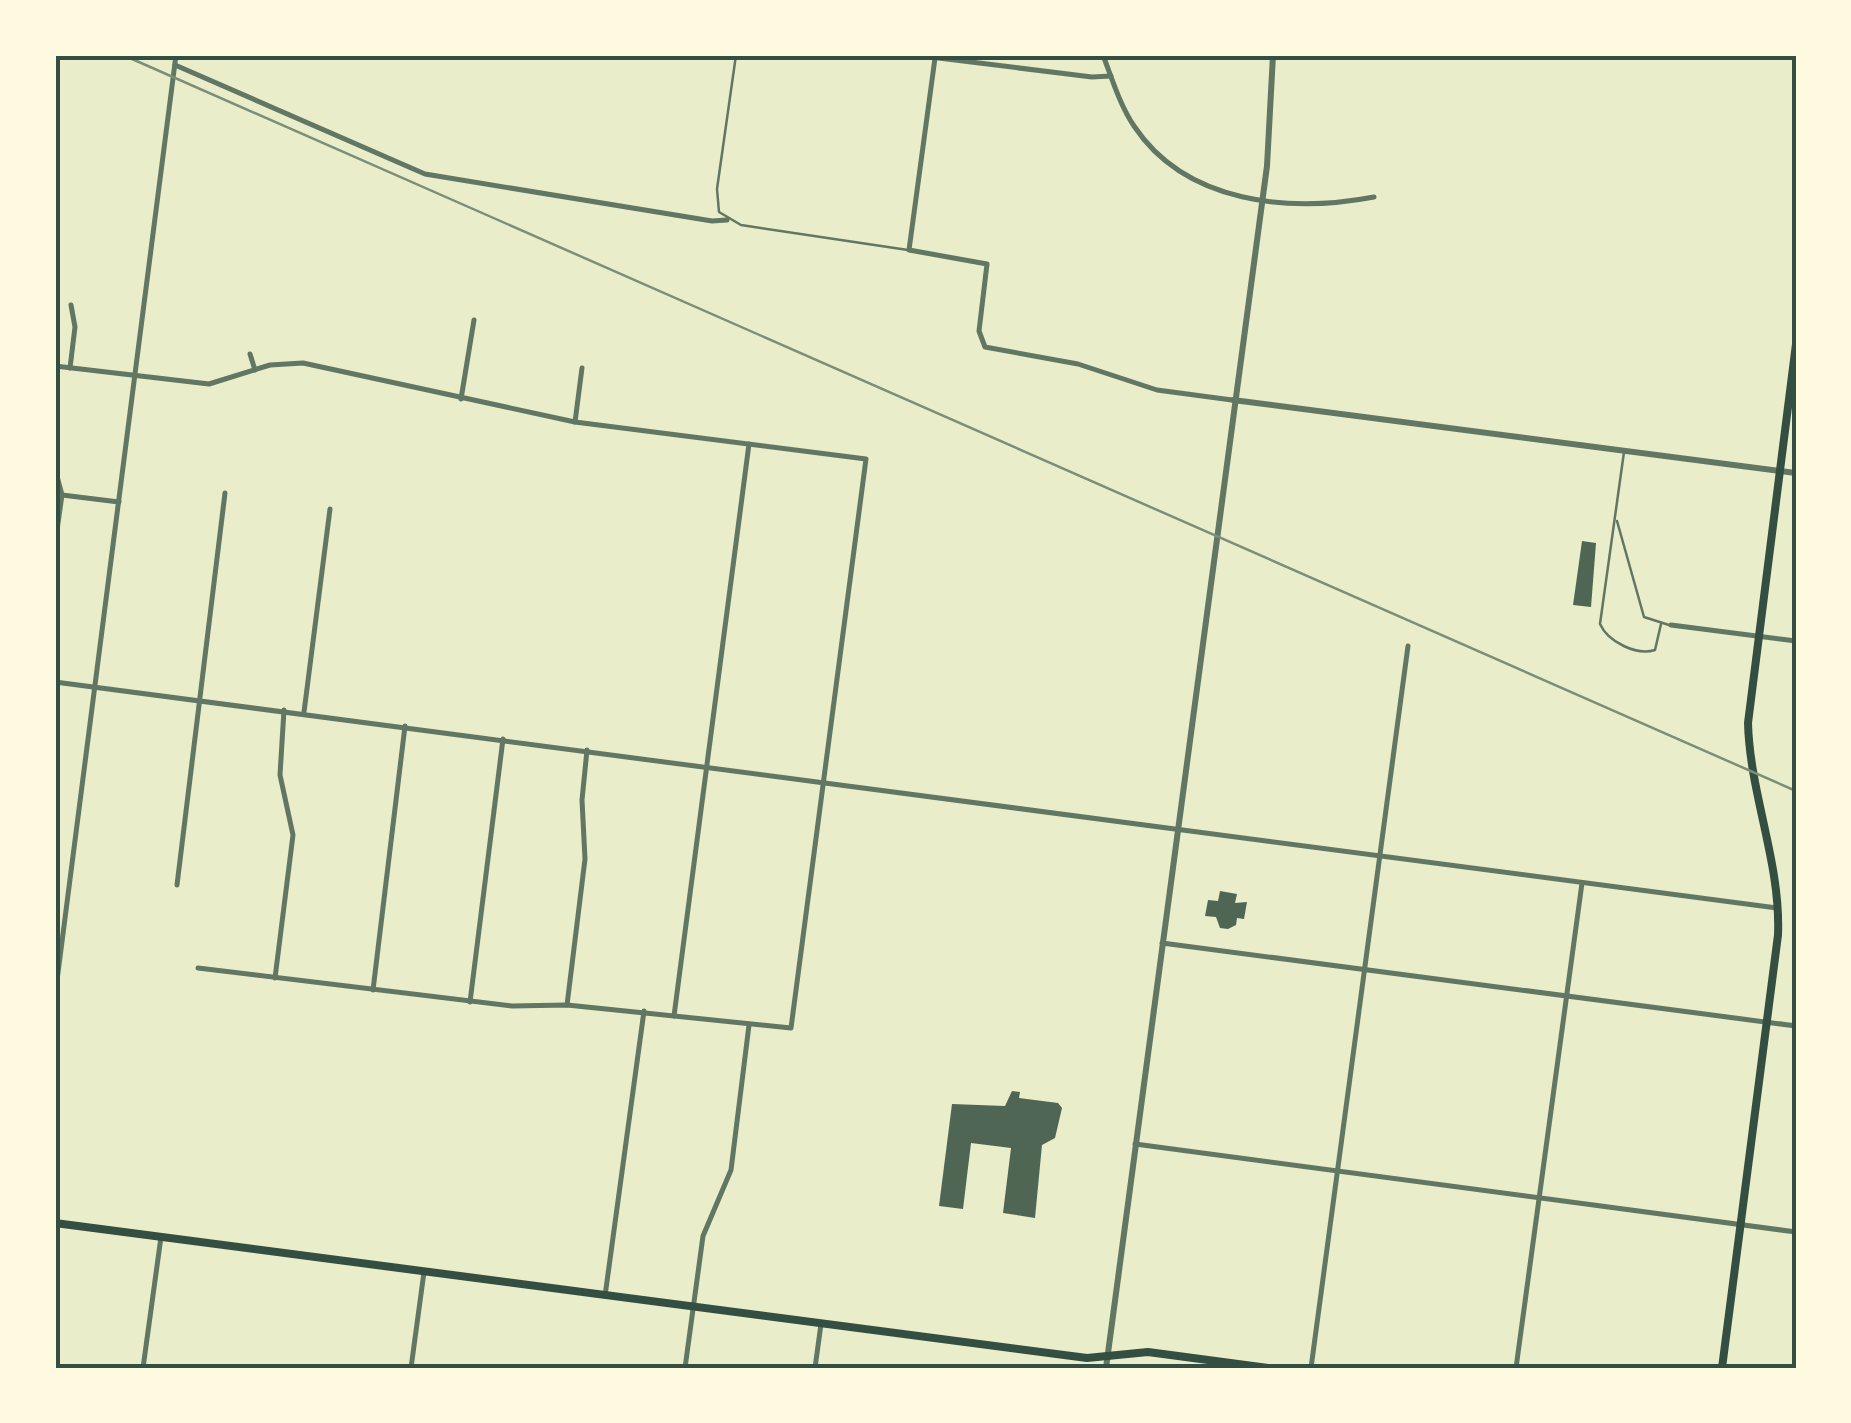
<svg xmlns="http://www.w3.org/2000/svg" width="1851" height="1423" viewBox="0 0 1851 1423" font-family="Spectral,serif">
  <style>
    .building { fill: #4f6655 }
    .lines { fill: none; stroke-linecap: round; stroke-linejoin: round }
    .service { stroke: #617663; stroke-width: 2.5 }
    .minor { stroke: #617663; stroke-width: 5 }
    .tertiary { stroke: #617663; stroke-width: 6 }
    .secondary { stroke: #344e41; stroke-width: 8 }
    .rail { stroke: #7c8e77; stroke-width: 2.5 }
    .neatline { fill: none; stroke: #344e41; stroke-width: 4 }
  </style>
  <rect width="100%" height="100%" fill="#e9edc9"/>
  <g class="building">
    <path d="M 1582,541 L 1596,543 L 1591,607 L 1573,605 Z"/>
    <path d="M 1220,891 L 1237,894 L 1235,903 L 1247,902 L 1244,919 L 1237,918 L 1236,925 L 1228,929 L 1220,928 L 1216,917 L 1205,916 L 1208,900 L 1218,901 Z"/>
    <path d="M 1012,1091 L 1020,1092 L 1019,1098 L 1058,1103 L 1062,1108 L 1055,1138 L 1042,1145 L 1035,1218 L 1003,1213 L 1011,1148 L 971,1143 L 963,1209 L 939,1206 L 952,1104 L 1005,1106 Z"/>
  </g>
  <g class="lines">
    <g class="service">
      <path d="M 736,55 L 717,189 L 719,212 L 741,225 L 908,250"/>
      <path d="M 1624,452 L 1600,624 C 1608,642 1637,656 1655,650 L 1661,624"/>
      <path d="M 1617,521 L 1644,617 L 1669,625"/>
    </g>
    <g class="minor">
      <path d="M 914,55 L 1092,77 L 1111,76"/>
      <path d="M 1103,55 C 1112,79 1120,105 1134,126 C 1186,204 1290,213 1374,197"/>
      <path d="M 935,58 L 909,250 L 987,264 L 979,331 L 985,347 L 1078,364 L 1157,390 L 1232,400"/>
      <path d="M 175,65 L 425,174 L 712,221 L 727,220"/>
      <path d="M 250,354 L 255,370"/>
      <path d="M 55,366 L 209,384 L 270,365 L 303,363 L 575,422 L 866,459 L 791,1028 L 567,1005 L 512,1006 L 198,968"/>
      <path d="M 70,368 L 75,327 L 71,305"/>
      <path d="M 461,399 L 474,320"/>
      <path d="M 575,422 L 582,368"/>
      <path d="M 55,469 L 62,495 L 55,544"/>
      <path d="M 62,495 L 119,502"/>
      <path d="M 1671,625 L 1796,641"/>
      <path d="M 55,682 L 1777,908"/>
      <path d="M 304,712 L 330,509"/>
      <path d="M 177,885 L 225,493"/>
      <path d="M 1162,943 L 1796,1026"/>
      <path d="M 275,978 L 293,835 L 280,775 L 284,710"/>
      <path d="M 373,990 L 405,726"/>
      <path d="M 55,996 L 176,55"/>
      <path d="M 470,1002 L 503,739"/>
      <path d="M 567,1005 L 585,859 L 582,800 L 587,750"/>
      <path d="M 674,1016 L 749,444"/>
      <path d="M 1135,1144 L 1796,1232"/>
      <path d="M 605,1296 L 644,1011"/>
      <path d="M 143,1368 L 161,1237"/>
      <path d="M 411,1368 L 424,1272"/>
      <path d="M 685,1368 L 703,1236 L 731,1170 L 749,1025"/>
      <path d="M 815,1368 L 821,1324"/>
      <path d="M 1311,1368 L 1408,646"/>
      <path d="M 1516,1368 L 1582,883"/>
    </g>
    <g class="tertiary">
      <path d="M 1233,400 L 1796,473"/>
      <path d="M 1106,1368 L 1267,166 L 1273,55"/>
    </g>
    <g class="secondary">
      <path d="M 55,1223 L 1087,1358 L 1148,1352 L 1268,1368"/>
      <path d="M 1722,1368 L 1778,935 C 1781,863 1750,795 1748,723 L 1796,344"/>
    </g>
    <path class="rail" d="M 123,55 L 1796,791"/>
  </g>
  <rect width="1851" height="1423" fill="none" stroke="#fefae0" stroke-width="115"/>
  <rect x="58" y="58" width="1736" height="1308" class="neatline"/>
</svg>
